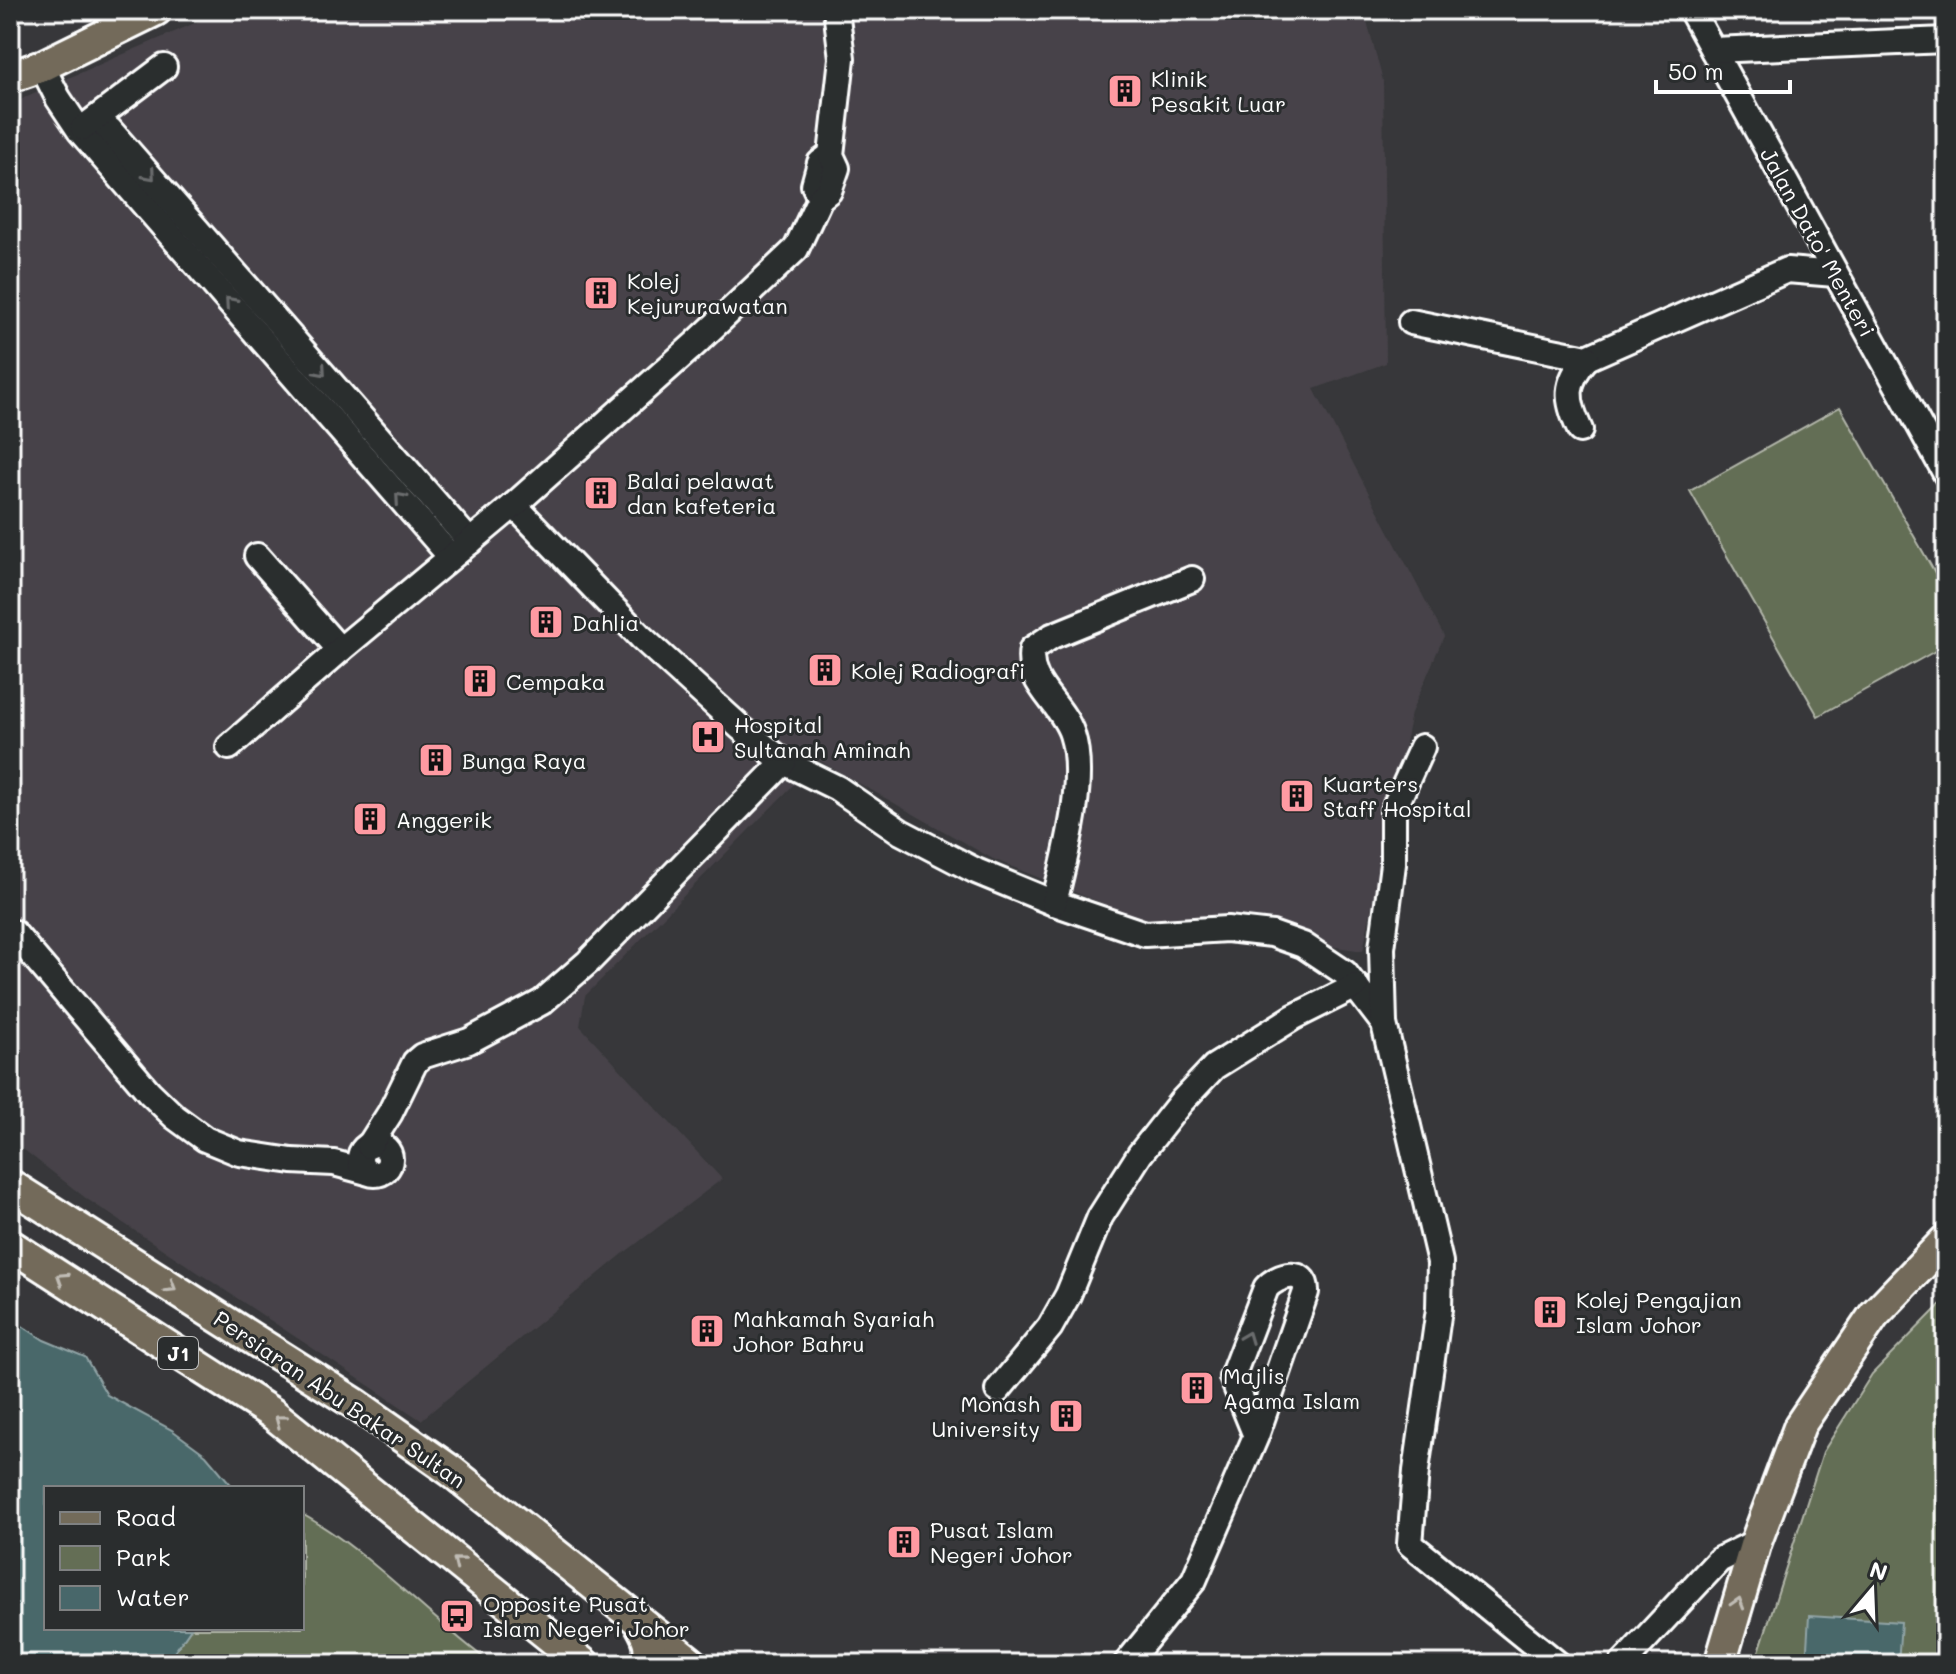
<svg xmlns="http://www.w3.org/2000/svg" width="1956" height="1674" viewBox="0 0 1956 1674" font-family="Mali,sans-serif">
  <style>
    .built { fill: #474349 }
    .green { fill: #646e55; stroke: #b2b6aa; stroke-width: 2 }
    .water { fill: #48676a; stroke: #91a4a6; stroke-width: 2 }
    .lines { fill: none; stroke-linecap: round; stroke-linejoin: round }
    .minor-casing { stroke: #fff; stroke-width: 30 }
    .major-casing { stroke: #fff; stroke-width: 36 }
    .minor { stroke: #2a2d2e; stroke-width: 24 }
    .major { stroke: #736b5a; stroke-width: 30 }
    .oneway { stroke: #6a6c6d }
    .oneway2 { stroke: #c0bcb5 }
    .labels { text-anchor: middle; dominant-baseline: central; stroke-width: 6; stroke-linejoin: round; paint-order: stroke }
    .shield { fill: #2a2d2e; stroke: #bfc0c0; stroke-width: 2 }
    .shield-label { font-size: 20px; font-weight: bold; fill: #fff }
    .poi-label { font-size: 22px; fill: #fff; stroke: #2a2d2e; text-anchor: start }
    .street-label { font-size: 22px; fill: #fff; stroke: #2a2d2e }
  </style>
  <rect width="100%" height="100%" fill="#37373a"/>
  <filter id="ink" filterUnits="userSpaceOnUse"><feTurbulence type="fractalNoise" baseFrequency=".0125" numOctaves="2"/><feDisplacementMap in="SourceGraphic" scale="16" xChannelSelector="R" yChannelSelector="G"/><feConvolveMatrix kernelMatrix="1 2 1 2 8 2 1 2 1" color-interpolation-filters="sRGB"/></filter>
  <g filter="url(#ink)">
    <path class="built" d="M 225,10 L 1364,10 L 1383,81 L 1386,363 L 1314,389 L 1444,636 L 1411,713 L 1363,951 L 1136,917 L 993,859 L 818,760 L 585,996 L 580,1026 L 722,1179 L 624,1253 L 421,1420 L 87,1199 L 10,1139 L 10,108 L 27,96 Z"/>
    <g class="green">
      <path d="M 1840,407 L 1946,592 L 1946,645 L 1818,716 L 1690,491 Z"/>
      <path d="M 1946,1299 L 1946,1664 L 1755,1664 L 1823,1452 L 1872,1374 Z"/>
      <path d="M 302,1514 C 372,1553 427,1617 492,1664 L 166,1664 L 191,1628 L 302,1628 Z"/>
    </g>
    <g class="water">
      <path d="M 10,1318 L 44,1340 L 85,1357 L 107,1395 L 172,1430 L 206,1455 L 234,1488 L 46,1488 L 46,1628 L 191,1628 L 166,1664 L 10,1664 Z"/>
      <path d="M 1809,1616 L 1901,1622 L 1898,1664 L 1806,1664 Z"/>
    </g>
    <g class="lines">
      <g class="minor-casing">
        <g id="minor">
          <path d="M 1691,10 L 1946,474"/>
          <path d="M 1713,50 L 1946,40"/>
          <path d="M 42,66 L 58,98 L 80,131 L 451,557"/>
          <path d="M 96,120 L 109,129 L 470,542"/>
          <path d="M 83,128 L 164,67"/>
          <path d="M 820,198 L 814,185 L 820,163 L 831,155"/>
          <path d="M 1411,322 L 1587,358 L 1787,270 L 1835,274"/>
          <path d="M 1580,430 C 1566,400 1564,383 1587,358"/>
          <path d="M 514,505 L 641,637 L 741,728 L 784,762 L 837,788 L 901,832 L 976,871 L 1054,903 L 1145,934 L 1227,929 L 1272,934 L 1303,945 L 1345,973 L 1384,1024"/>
          <path d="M 257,556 L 340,650"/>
          <path d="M 229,747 L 340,650 L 514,505 L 695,344 L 796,249 L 820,198 L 829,191 L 837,168 L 831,155 L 842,58 L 836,10"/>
          <path d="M 1422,747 L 1393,811 L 1393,864 L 1382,948 L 1384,1024 L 1440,1262 L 1439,1309 L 1416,1471 L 1410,1544 L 1558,1664"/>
          <path d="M 1054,903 C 1065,857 1087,780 1072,734 C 1062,703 1025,683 1032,649 L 1052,636 L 1192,579"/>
          <path d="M 14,933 L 149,1092 L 175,1117 L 205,1139 L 239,1153 L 292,1161 L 334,1163 L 367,1172"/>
          <circle cx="375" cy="1159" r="15"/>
          <path d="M 369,1146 L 390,1113 L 415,1062 L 422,1056 L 469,1041 L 542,1002 L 588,962 L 784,762"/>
          <path d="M 998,1390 L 1050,1327 L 1068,1295 L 1100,1217 L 1140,1154 L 1181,1102 L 1214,1067 L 1294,1017 L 1356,986"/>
          <path d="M 1126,1664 L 1194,1580 L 1256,1436 L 1306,1292 C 1307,1267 1277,1275 1266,1288 L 1232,1377 L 1256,1436"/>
          <path d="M 1622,1664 L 1719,1560 L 1756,1542"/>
        </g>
      </g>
      <g class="major-casing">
        <g id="major">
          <path d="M 10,77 L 42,66 L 156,10"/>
          <path d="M 10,1185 L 357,1405 L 451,1471 L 693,1664"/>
          <path d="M 10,1245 L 273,1414 L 584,1664"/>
          <path d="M 638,1620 C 647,1635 654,1647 646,1664"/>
          <path d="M 1720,1664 L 1756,1542 L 1800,1425 L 1874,1315 L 1946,1240"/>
        </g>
      </g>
      <use href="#minor" class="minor"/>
      <use href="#major" class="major"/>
    </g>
    <defs><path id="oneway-chevron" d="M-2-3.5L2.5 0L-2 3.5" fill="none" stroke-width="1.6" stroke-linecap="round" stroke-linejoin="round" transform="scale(2)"/></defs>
    <g class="oneway">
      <use href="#oneway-chevron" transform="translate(150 175) rotate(49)"/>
      <use href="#oneway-chevron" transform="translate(230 302) rotate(-131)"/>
      <use href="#oneway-chevron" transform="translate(321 371) rotate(49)"/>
      <use href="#oneway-chevron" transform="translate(400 498) rotate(-131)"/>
      <use href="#oneway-chevron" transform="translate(1247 1337) rotate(-69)"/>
    </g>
    <g class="oneway2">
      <use href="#oneway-chevron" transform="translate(62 1278) rotate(-147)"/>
      <use href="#oneway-chevron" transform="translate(171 1287) rotate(32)"/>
      <use href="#oneway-chevron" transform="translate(280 1420) rotate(-143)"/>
      <use href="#oneway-chevron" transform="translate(458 1562) rotate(-141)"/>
      <use href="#oneway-chevron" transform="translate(1738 1603) rotate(-73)"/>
    </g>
  </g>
  <defs>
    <g id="building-square" transform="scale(1.8)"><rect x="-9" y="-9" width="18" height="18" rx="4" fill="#ff9aa2" stroke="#2a2d2e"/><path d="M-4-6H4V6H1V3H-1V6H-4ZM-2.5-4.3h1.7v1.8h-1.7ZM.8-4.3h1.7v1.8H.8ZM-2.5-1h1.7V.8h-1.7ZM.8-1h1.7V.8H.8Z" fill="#111"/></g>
    <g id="hospital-square" transform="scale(1.8)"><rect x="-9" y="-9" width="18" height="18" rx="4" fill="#ff9aa2" stroke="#2a2d2e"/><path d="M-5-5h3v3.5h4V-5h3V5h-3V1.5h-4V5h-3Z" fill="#111"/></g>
    <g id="bus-square" transform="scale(1.8)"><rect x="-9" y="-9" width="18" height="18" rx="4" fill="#ff9aa2" stroke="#2a2d2e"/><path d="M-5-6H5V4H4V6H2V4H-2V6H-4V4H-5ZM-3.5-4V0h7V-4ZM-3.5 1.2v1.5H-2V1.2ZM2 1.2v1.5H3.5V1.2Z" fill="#111"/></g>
  </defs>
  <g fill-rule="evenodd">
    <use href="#building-square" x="1125" y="91"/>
    <use href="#building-square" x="601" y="293"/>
    <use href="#building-square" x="601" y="493"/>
    <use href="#building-square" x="546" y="622"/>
    <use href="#building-square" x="825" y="670"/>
    <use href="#building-square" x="480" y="681"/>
    <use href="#hospital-square" x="708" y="737"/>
    <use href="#building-square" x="436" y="760"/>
    <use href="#building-square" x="1297" y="796"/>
    <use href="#building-square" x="370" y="819"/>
    <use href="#building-square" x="1550" y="1312"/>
    <use href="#building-square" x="707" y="1331"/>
    <use href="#building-square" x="1197" y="1388"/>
    <use href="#building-square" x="1066" y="1416"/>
    <use href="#building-square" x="904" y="1542"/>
    <use href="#bus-square" x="457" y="1616"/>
  </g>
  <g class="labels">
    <rect class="shield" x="158" y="1337" width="40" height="32" rx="6"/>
    <g class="shield-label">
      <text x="178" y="1353">J1</text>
    </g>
    <g class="poi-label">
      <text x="1151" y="78">Klinik<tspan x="1151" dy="25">Pesakit Luar</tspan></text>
      <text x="627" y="280">Kolej<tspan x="627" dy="25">Kejururawatan</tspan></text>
      <text x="627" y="480">Balai pelawat<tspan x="627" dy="25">dan kafeteria</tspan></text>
      <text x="572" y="622">Dahlia</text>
      <text x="851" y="670">Kolej Radiografi</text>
      <text x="506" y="681">Cempaka</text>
      <text x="734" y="724">Hospital<tspan x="734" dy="25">Sultanah Aminah</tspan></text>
      <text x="462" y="760">Bunga Raya</text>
      <text x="1323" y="783">Kuarters<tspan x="1323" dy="25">Staff Hospital</tspan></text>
      <text x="396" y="819">Anggerik</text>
      <text x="1576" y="1299">Kolej Pengajian<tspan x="1576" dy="25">Islam Johor</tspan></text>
      <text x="733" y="1318">Mahkamah Syariah<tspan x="733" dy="25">Johor Bahru</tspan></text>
      <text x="1223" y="1375">Majlis<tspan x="1223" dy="25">Agama Islam</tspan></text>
      <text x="1040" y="1403" text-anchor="end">Monash<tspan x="1040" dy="25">University</tspan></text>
      <text x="930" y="1529">Pusat Islam<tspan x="930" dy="25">Negeri Johor</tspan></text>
      <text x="483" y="1603">Opposite Pusat<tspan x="483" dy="25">Islam Negeri Johor</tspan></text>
    </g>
    <g class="street-label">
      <text transform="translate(1818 242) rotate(61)">Jalan Dato' Menteri</text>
      <text transform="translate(340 1399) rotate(34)">Persiaran Abu Bakar Sultan</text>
    </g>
  </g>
  <rect width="1956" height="1674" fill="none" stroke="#2a2d2e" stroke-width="40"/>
  <rect x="20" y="20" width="1916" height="1634" fill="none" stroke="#fff" stroke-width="3" filter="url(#ink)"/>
  <rect x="44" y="1486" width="260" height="144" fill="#2a2d2e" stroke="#7f8182" stroke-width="2"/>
  <rect x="60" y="1512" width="40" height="12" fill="#736b5a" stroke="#7f8182" stroke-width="2"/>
  <text x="116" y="1526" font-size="24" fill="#ffffff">Road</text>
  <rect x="60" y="1546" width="40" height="24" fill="#646e55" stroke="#7f8182" stroke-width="2"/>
  <text x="116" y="1566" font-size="24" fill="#ffffff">Park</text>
  <rect x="60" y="1586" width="40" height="24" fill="#48676a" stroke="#7f8182" stroke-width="2"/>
  <text x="116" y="1606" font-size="24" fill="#ffffff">Water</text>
  <g transform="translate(1872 1590) rotate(19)" stroke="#2a2d2e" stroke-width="6" paint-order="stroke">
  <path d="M0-6L14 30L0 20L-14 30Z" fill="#ffffff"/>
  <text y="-12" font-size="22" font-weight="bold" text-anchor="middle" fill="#ffffff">N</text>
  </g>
  <path d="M1656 80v12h134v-12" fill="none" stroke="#ffffff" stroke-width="4"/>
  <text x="1668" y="80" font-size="24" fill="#ffffff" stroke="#2a2d2e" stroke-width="6" paint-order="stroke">50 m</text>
</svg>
